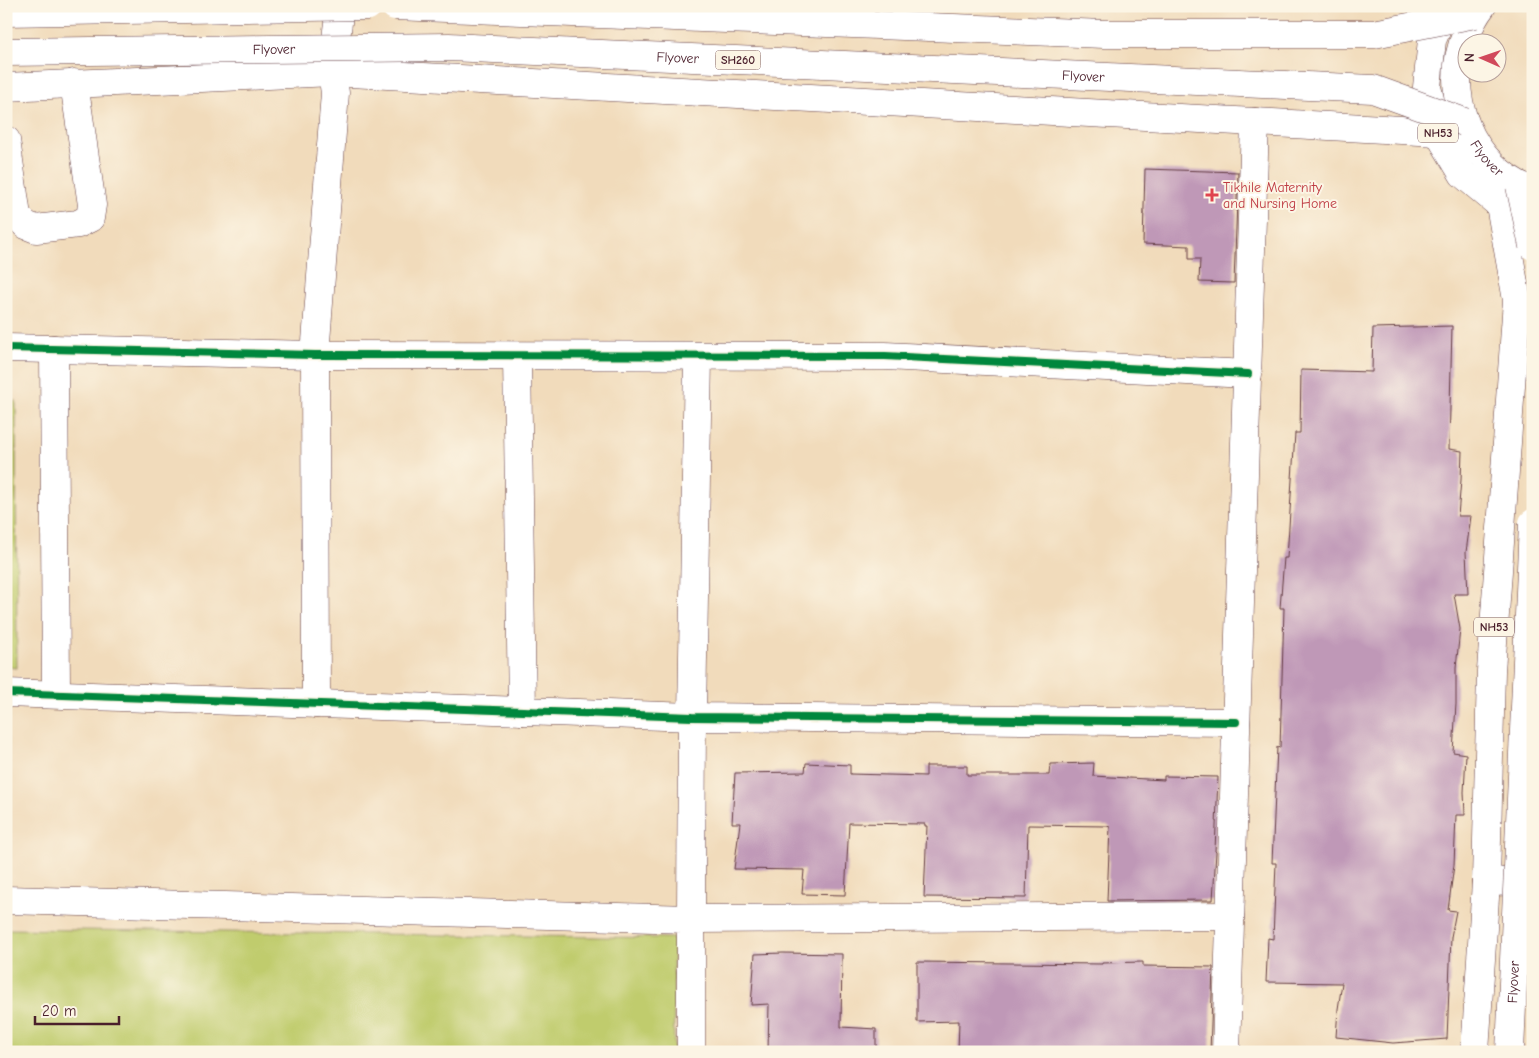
<svg xmlns="http://www.w3.org/2000/svg" width="1539" height="1058" viewBox="0 0 1539 1058" font-family="'Comic Neue',sans-serif">
  <style>
    .green { fill: #c0cc6d; stroke: #85764c }
    .building { fill: #bf98b7 }
    .lines { fill: none; stroke-linecap: round; stroke-linejoin: round }
    .minor-casing { stroke: #633b41; stroke-width: 29 }
    .major-casing { stroke: #633b41; stroke-width: 29 }
    .highway-casing { stroke: #633b41; stroke-width: 29 }
    .minor { stroke: #fff; stroke-width: 28 }
    .major { stroke: #fff; stroke-width: 28 }
    .highway { stroke: #fff; stroke-width: 28 }
    .highway-bridge-casing { stroke: #633b41; stroke-width: 29; stroke-linecap: butt }
    .highway-bridge { stroke: #fff; stroke-width: 28 }
    .cycleway-casing { stroke: #fcf5e5; stroke-width: 11 }
    .cycleway { stroke: #00873e; stroke-width: 8 }
    .health-dot { fill: #e0444e; stroke: #fcf5e5; stroke-width: 2 }
    .labels { text-anchor: middle; dominant-baseline: central; stroke-width: 4; stroke-linejoin: round; paint-order: stroke }
    .shield { fill: #fcf5e5; stroke: #7f5f63; stroke-width: 1 }
    .shield-label { font-size: 12px; font-weight: bold; fill: #4a1f2b }
    .street-label { font-size: 14px; fill: #4a1f2b; stroke: #fcf5e5 }
    .health-label { font-size: 14px; fill: #be3a42; stroke: #fcf5e5; text-anchor: start }
  </style>
  <rect width="100%" height="100%" fill="#fcf5e5"/>
  <filter id="ink" filterUnits="userSpaceOnUse"><feTurbulence type="fractalNoise" baseFrequency=".02" numOctaves="2"/><feDisplacementMap in="SourceGraphic" scale="10" xChannelSelector="R" yChannelSelector="G"/><feConvolveMatrix kernelMatrix="1 2 1 2 8 2 1 2 1" color-interpolation-filters="sRGB"/></filter>
  <filter id="wash" filterUnits="userSpaceOnUse"><feTurbulence type="fractalNoise" baseFrequency=".0096" numOctaves="4" result="noise"/><feDisplacementMap in="SourceGraphic" scale="20" xChannelSelector="R" yChannelSelector="G"/><feGaussianBlur stdDeviation="1.12" result="paint"/><feColorMatrix in="noise" values="0 0 0 0 0 0 0 0 0 0 0 0 0 0 0 0 0 1.4 0 .05"/><feComposite in="paint" operator="in"/></filter>
  <g filter="url(#wash)">
    <rect width="100%" height="100%" fill="#f1dbbb"/>
    <g class="green">
      <path d="M 16,400 L 17,668 L 6,667 L 6,407 Z"/>
      <path d="M 6,929 L 673,938 L 674,1052 L 6,1052 Z"/>
    </g>
    <g id="blocks">
      <g class="building">
        <path d="M 1145,169 L 1238,172 L 1234,283 L 1199,282 L 1200,259 L 1189,259 L 1189,246 L 1143,244 Z"/>
        <path d="M 1452,326 L 1449,449 L 1462,451 L 1461,480 L 1458,516 L 1471,516 L 1466,552 L 1468,594 L 1454,594 L 1460,629 L 1456,668 L 1456,704 L 1453,752 L 1466,754 L 1464,792 L 1465,815 L 1456,815 L 1454,865 L 1448,910 L 1456,911 L 1451,937 L 1447,1039 L 1393,1043 L 1336,1037 L 1338,1009 L 1342,983 L 1266,982 L 1268,938 L 1273,939 L 1276,863 L 1272,863 L 1277,747 L 1280,748 L 1284,608 L 1280,608 L 1284,558 L 1287,558 L 1295,433 L 1300,433 L 1301,370 L 1372,372 L 1373,328 Z"/>
        <path d="M 806,763 L 850,765 L 850,774 L 926,776 L 926,766 L 967,766 L 967,775 L 1049,775 L 1050,764 L 1094,763 L 1093,776 L 1164,780 L 1164,776 L 1218,777 L 1215,851 L 1216,852 L 1213,900 L 1107,901 L 1110,827 L 1107,826 L 1028,825 L 1026,898 L 924,897 L 927,826 L 925,826 L 925,824 L 849,823 L 845,895 L 802,894 L 804,870 L 734,869 L 740,823 L 732,823 L 735,773 L 805,772 Z"/>
        <path d="M 783,953 L 842,954 L 841,1027 L 876,1029 L 876,1052 L 768,1052 L 769,1004 L 751,1005 L 755,954 Z"/>
        <path d="M 917,962 L 1102,964 L 1102,963 L 1143,962 L 1143,966 L 1213,967 L 1210,1052 L 958,1052 L 959,1021 L 917,1022 Z"/>
      </g>
    </g>
  </g>
  <g filter="url(#ink)">
    <use href="#blocks" fill-opacity="0" stroke="#633b41" stroke-width="1"/>
    <g class="lines">
      <g class="minor-casing">
        <g id="minor">
          <path d="M 6,140 L 17,216 L 26,225 L 36,229 L 78,224 L 90,218 L 92,205 L 74,83"/>
          <path d="M 6,348 L 315,355 L 885,356 L 1248,374"/>
          <path d="M 54,349 L 56,694"/>
          <path d="M 517,356 L 522,711"/>
          <path d="M 698,356 L 692,717 L 691,919 L 1230,916"/>
          <path d="M 6,693 L 692,717 L 1236,722"/>
          <path d="M 316,704 L 315,355 L 335,93 L 332,72 L 340,6"/>
          <path d="M 1486,882 L 1533,881"/>
          <path d="M 6,900 L 691,919 L 691,1052"/>
          <path d="M 1226,1052 L 1255,122"/>
        </g>
      </g>
      <g class="major-casing">
        <g id="major">
          <path d="M 1447,6 L 1432,40 L 1427,87 L 1438,132 L 1463,174 L 1500,205 L 1517,211"/>
          <path d="M 1475,1052 L 1486,882 L 1491,671 L 1517,300 L 1500,205"/>
        </g>
      </g>
      <g class="highway-casing">
        <g id="highway">
          <path id="s1" d="M 1482,6 C 1475,15 1471,23 1467,33 C 1440,93 1470,168 1533,191"/>
          <path d="M 6,87 L 332,72 L 1438,132"/>
        </g>
      </g>
      <use href="#minor" class="minor"/>
      <use href="#major" class="major"/>
      <use href="#highway" class="highway"/>
      <g class="highway-bridge-casing">
        <g id="highway-bridge">
          <path d="M 395,6 L 1104,34 L 1374,34 L 1475,14"/>
          <path d="M 6,12 L 368,6"/>
          <path id="s2" d="M 6,52 L 449,47 L 1373,89 L 1464,122"/>
          <path d="M 1520,186 L 1533,246"/>
          <path id="s3" d="M 1510,1052 L 1533,523"/>
        </g>
      </g>
      <use href="#highway-bridge" class="highway-bridge"/>
      <g class="cycleway-casing">
        <g id="cycleway">
          <path d="M 6,348 L 315,355 L 885,356 L 1248,374"/>
          <path d="M 6,693 L 692,717 L 1236,722"/>
        </g>
      </g>
      <use href="#cycleway" class="cycleway"/>
    </g>
  </g>
  <path class="health-dot" d="M1209.5 187.5h5v5h5v5h-5v5h-5v-5h-5v-5h5z"/>
  <g class="labels">
    <g class="shield">
      <rect x="715.5" y="50.5" width="45" height="19" rx="4"/>
      <rect x="1418" y="123.5" width="40" height="19" rx="4"/>
      <rect x="1474" y="617.5" width="40" height="19" rx="4"/>
    </g>
    <g class="shield-label">
      <text x="738" y="60">SH260</text>
      <text x="1438" y="133">NH53</text>
      <text x="1494" y="627">NH53</text>
    </g>
    <g class="street-label">
      <text stroke="none"><textPath href="#s2" startOffset="268">Flyover</textPath></text>
      <text stroke="none"><textPath href="#s2" startOffset="672">Flyover</textPath></text>
      <text stroke="none"><textPath href="#s2" startOffset="1078">Flyover</textPath></text>
      <text stroke="none"><textPath href="#s1" startOffset="165">Flyover</textPath></text>
      <text stroke="none"><textPath href="#s3" startOffset="70">Flyover</textPath></text>
    </g>
    <g class="health-label">
      <text x="1223" y="187">Tikhile Maternity<tspan x="1223" dy="16">and Nursing Home</tspan></text>
    </g>
  </g>
  <rect width="1539" height="1058" fill="none" stroke="#fcf5e5" stroke-width="25"/>
  <g transform="translate(1482 58) rotate(272)"><circle r="24" fill="#fcf5e5" stroke="#b59f9b"/>
  <path d="M0-4L9 19L0 12L-9 19Z" fill="#d1495b"/>
  <text y="-8" font-size="14" font-weight="bold" text-anchor="middle" fill="#4a1f2b">N</text>
  </g>
  <path d="M35 1016v8h84v-8" fill="none" stroke="#4a1f2b" stroke-width="2.5"/>
  <text x="42" y="1016" font-size="15" fill="#4a1f2b" stroke="#fcf5e5" stroke-width="4" paint-order="stroke">20 m</text>
</svg>
